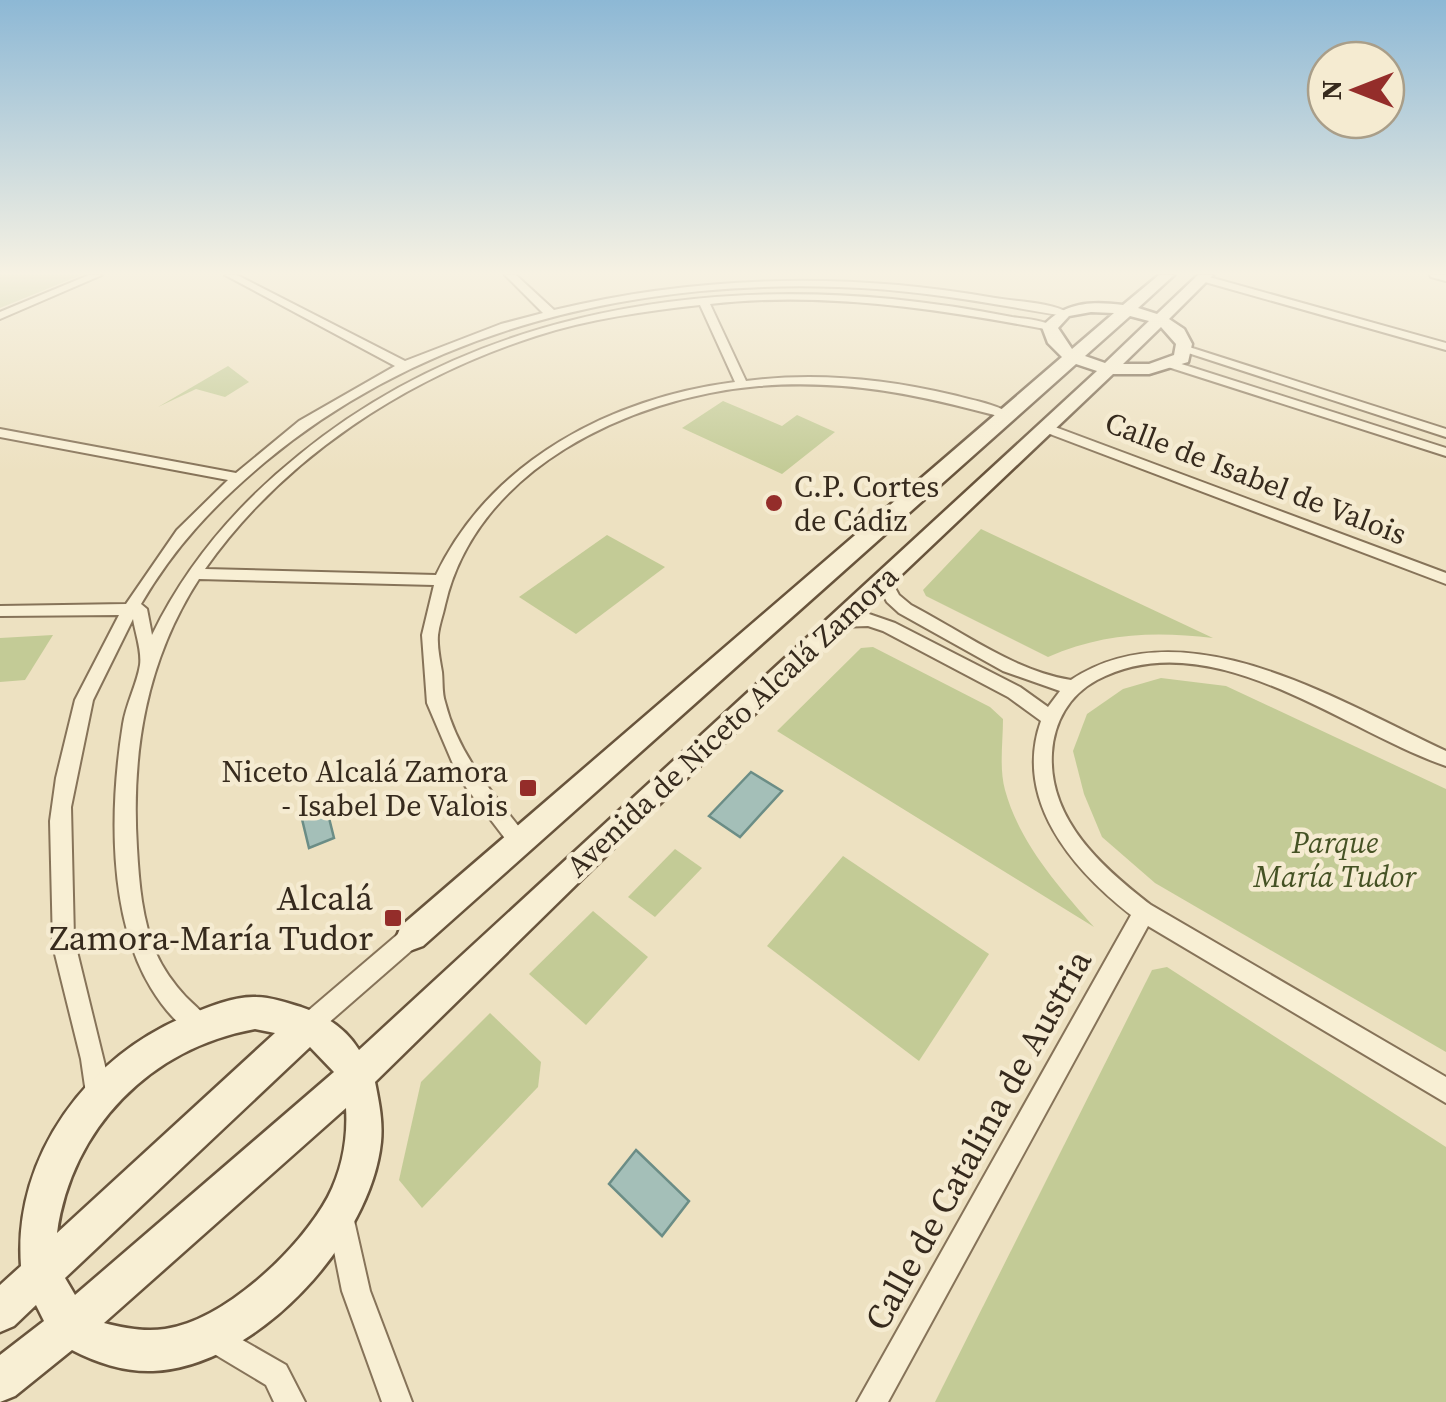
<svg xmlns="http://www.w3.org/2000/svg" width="1446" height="1402" viewBox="0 0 1446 1402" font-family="'Source Serif 4',serif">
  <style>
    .green { fill: #c3cb96 }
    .water { fill: #a4bfb8; stroke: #6b8d86; stroke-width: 2.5 }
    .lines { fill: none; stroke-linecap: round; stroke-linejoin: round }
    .street-casing { stroke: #867359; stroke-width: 4 }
    .secondary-casing { stroke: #68543c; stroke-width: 5 }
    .street { fill: #f8efd4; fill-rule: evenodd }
    .secondary { fill: #f8efd4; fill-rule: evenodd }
    .poi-dot { fill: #942d2a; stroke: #f5ebd1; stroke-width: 4 }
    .labels { text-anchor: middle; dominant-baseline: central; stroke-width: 9; stroke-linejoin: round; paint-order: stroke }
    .street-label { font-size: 30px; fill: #362a1d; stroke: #f5ebd1 }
    .poi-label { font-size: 30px; fill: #362a1d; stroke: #f5ebd1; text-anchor: start }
    .park-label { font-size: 30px; font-style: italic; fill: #455224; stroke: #f5ebd1 }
    .near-poi-label { font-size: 35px; fill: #362a1d; stroke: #f5ebd1; text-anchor: end }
    .near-street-label { font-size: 35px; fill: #362a1d; stroke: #f5ebd1 }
  </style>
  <rect width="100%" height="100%" fill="#ede1c1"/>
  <g class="green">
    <path d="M 0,275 L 81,275 L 0,308 Z"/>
    <path d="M 228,366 L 249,382 L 225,397 L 196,389 L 158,407 Z"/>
    <path d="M 723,401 L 782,426 L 797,415 L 835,432 L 782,474 L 682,428 Z"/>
    <path d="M 981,529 L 1213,638 C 1154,631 1103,633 1048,657 L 926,596 L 923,590 Z"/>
    <path d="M 607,535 L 665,567 L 576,634 L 519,597 Z"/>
    <path d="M 53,635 L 25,680 L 0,682 L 0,638 Z"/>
    <path d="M 873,647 L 990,707 L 1003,719 C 1003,742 999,768 1005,790 C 1020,844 1058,886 1094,927 L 777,731 L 861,648 Z"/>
    <path d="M 1161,678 L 1226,686 L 1446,789 L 1446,1052 L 1155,883 L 1102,837 L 1084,794 L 1073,751 L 1087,714 L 1123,689 Z"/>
    <path d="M 675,849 L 702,868 L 655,917 L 628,897 Z"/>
    <path d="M 843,856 L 989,954 L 919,1061 L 767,946 Z"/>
    <path d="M 593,911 L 648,957 L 586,1025 L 529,974 Z"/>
    <path d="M 1167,967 L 1446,1147 L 1446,1402 L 935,1402 L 1152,970 Z"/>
    <path d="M 490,1013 L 541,1062 L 538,1087 L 422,1208 L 399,1180 L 421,1082 Z"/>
  </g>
  <g class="water">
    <path d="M 751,772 L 782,791 L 740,837 L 709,816 Z"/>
    <path d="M 326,806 L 334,838 L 309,848 L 301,815 Z"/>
    <path d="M 636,1150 L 689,1201 L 662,1236 L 609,1184 Z"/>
  </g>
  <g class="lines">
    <g class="street-casing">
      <g id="street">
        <path d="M 89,275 L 102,275 L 0,319 L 0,312 Z"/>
        <path d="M 225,275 L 237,275 L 405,361 L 501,324 L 543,313 L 505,275 L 516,275 L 554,310 C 698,275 849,272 995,298 C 1018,302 1050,302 1069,313 L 1064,316 C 989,303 915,289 838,287 C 633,280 425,329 265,462 C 214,505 175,546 141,604 L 147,609 L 152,635 C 187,563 237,505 299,455 C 465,319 682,279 892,299 C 932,303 972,309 1012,317 C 1026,319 1043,320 1056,327 L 1050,330 C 938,309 824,291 710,304 L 746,381 C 815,372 886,379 953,395 C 972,400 996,404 1011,414 L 1005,418 C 920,395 848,379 759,386 C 630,397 476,469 445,605 C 443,615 439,625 438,635 C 437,647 440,660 442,672 C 443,682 442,693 445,702 C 458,755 495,796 527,837 L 530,843 L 527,849 L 520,852 L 513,849 L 459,778 L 427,703 L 422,635 L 434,585 L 199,579 C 146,661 131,752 137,848 C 139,883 142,920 156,953 C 163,969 174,984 186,997 C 195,1006 205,1013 211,1025 L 207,1033 L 199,1037 C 179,1028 162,1006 151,988 C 107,915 110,805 123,724 C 126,704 137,684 140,665 C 142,651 135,632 133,619 L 93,700 L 71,807 L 74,939 L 108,1078 L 109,1098 L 106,1107 L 97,1110 L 88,1107 L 81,1059 L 53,946 L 50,821 L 56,778 L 75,700 L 119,615 L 0,616 L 0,606 L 126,604 L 177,530 L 228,480 L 0,437 L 0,429 L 236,473 L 299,421 L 395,366 ZM 700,305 L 735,382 C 612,398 491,460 436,575 L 205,569 C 284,457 406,378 536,336 C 589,319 645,311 700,305 Z"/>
        <path d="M 1202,275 L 1446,343 L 1446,350 L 1198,280 L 1198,276 Z"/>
        <path d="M 1430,275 L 1446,275 L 1446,281 L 1431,277 Z"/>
        <path d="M 1186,346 L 1446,429 L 1446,437 L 1182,351 L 1182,347 Z"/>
        <path d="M 1172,361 L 1446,448 L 1446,456 L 1168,367 L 1166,365 Z"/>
        <path d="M 1047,424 L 1446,573 L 1446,584 L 1042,431 L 1042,425 Z"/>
        <path d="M 883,574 L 888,575 L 899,595 L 911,605 C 963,632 1012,670 1071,680 C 1185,604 1340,702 1446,751 L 1446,766 C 1343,731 1211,620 1097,680 C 1069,695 1054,722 1052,753 C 1048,820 1103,868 1151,905 L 1446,1077 L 1446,1103 L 1148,926 L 888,1402 L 857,1402 L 1131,915 C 1072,869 1013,800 1041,721 L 1008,697 L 883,631 L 868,626 L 838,627 L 830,621 L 838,615 L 869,614 L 895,623 L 1020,687 L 1048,707 L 1060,691 L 1003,671 L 899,613 L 887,602 L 875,579 Z"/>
        <path d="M 412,926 L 420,929 L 423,936 L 420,943 L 318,1032 L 310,1035 L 302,1032 L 298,1024 L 302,1016 L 404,929 Z"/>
        <path d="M 340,1203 L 349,1207 L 353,1216 L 370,1291 L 412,1402 L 382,1402 L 342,1291 L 327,1216 L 331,1207 Z"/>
        <path d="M 211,1322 L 286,1365 L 305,1402 L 274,1402 L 266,1385 L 201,1346 L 197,1336 L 201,1326 Z"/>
      </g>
    </g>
    <g class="secondary-casing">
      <path id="secondary" d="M 1159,275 L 1174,275 L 1138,308 L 1157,314 L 1198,275 L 1213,275 L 1169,319 L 1184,329 L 1192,344 L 1188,362 L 1149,374 L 1113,374 L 630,832 L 375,1082 C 379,1102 383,1121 381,1142 C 371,1241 256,1367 153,1371 C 125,1372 97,1363 72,1350 L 15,1396 L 0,1402 L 0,1355 L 44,1321 L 36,1305 L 14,1326 L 0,1332 L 0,1285 L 21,1266 C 13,1155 89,1055 189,1015 C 208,1007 234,996 256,997 C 271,997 287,1003 301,1007 C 322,1014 345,1027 359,1050 L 1097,371 L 1076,364 L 423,946 L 412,950 L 401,946 L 397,936 L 401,926 L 1062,357 L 1048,343 L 1042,327 C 1064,302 1091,301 1123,305 ZM 1091,312 L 1114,313 L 1072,349 L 1058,328 L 1069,316 ZM 1130,316 L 1149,321 L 1105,363 L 1085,356 ZM 1161,327 L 1176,344 L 1174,355 L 1149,364 L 1123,364 ZM 255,1029 L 275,1033 L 57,1233 C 72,1128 150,1048 255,1029 ZM 310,1047 L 334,1072 L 75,1295 L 65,1278 ZM 346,1108 C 348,1138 342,1170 328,1197 C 300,1249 225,1320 165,1329 C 144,1332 124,1328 104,1323 Z"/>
    </g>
    <use href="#street" class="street"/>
    <use href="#secondary" class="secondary"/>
  </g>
  <linearGradient id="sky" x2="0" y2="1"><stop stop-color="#8db8d5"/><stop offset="0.58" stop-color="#f7f2e3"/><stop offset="1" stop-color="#f7f2e3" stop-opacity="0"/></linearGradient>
  <rect width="1446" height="471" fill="url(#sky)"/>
  <g class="poi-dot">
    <circle cx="774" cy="503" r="10"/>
    <rect x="518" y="778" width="20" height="20" rx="5"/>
    <rect x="383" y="908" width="20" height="20" rx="5"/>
  </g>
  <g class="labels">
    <g class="street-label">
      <text transform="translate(1256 478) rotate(21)">Calle de Isabel de Valois</text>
      <text transform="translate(732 721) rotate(-43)">Avenida de Niceto Alcalá Zamora</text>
    </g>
    <g class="poi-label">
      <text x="794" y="486">C.P. Cortes<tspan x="794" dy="34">de Cádiz</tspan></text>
      <text x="508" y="771" text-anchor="end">Niceto Alcalá Zamora<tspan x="508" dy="34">- Isabel De Valois</tspan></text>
    </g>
    <g class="park-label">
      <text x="1335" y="842">Parque<tspan x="1335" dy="34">María Tudor</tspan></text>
    </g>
    <g class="near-poi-label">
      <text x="373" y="898">Alcalá<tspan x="373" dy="40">Zamora-María Tudor</tspan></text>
    </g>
    <g class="near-street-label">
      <text transform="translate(978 1140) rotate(-61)">Calle de Catalina de Austria</text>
    </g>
  </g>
  <g transform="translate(1356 90) rotate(270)"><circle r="48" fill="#f5ebd1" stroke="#a99e89" stroke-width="2.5"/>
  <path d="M0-8L18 38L0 25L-18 38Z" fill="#942d2a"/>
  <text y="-15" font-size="28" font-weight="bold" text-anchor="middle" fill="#362a1d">N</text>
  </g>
</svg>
